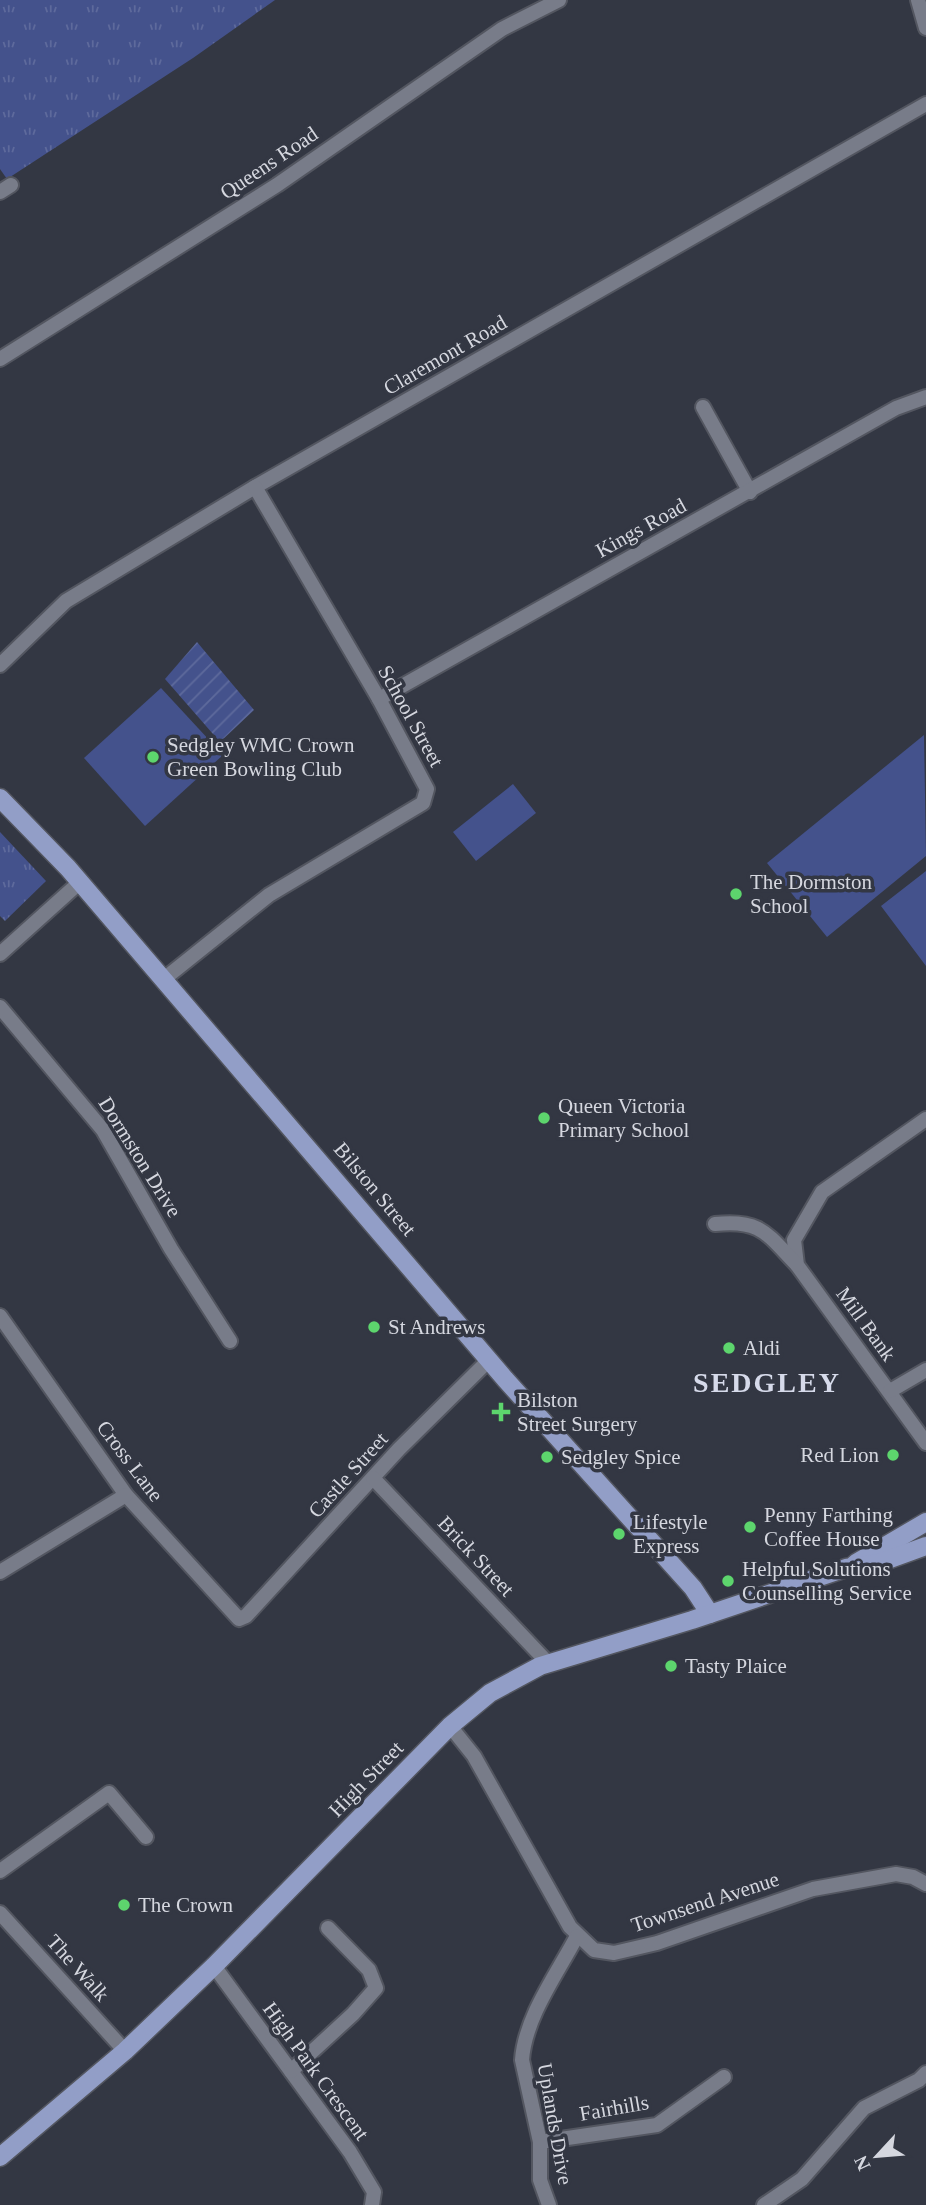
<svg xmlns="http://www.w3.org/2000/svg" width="926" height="2205" viewBox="0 0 926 2205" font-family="'Times New Roman',serif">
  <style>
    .grass { fill: url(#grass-tufts) }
    .garden { fill: url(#garden-furrows) }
    .pitch { fill: #44528c }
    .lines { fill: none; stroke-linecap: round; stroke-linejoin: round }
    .minor-casing { stroke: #535660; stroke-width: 18 }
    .primary-casing { stroke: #535660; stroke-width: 21 }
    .minor { stroke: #787c89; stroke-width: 14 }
    .primary { stroke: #929ec7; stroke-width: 18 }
    .poi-dot { fill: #5dd56d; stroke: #333743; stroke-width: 2.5 }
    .labels { text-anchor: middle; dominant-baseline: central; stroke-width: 7; stroke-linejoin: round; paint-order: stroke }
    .street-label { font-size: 21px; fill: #d5d7df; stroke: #333743 }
    .poi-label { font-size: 21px; fill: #d5d7df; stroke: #333743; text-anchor: start }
    .district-label { font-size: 28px; font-weight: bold; letter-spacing: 2px; fill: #d6daea; stroke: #333743 }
  </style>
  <defs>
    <pattern id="grass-tufts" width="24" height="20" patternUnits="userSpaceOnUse" patternTransform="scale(1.75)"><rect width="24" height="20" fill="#44528c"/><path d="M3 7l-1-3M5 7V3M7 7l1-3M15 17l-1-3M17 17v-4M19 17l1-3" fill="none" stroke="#5e6a9c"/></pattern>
    <pattern id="garden-furrows" width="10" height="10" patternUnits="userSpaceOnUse" patternTransform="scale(1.75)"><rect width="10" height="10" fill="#44528c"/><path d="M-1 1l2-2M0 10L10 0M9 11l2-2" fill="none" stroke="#5e6a9c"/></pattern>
  </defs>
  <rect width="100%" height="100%" fill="#333743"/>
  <g class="grass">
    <path d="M 0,0 L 275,0 L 193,58 L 7,179 L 0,169 Z"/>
    <path d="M 0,832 L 46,881 L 5,921 L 0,916 Z"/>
  </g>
  <path class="garden" d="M 197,642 L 254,710 L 220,742 L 165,679 Z"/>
  <g class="pitch">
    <path d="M 161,688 L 223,755 L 145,826 L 84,758 Z"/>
    <path d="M 924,735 L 926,856 L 827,937 L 767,863 Z"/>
    <path d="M 513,784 L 536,813 L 476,861 L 453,832 Z"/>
    <path d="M 926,871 L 926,966 L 881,906 Z"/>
  </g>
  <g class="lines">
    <g class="minor-casing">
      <g id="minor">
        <path d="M 918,0 L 926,28"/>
        <path d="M 0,192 L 11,185"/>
        <path d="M 0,359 L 277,185 L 502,29 L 559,0"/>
        <path d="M 703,407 L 750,492"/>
        <path d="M 0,665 L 66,601 L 255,487 L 926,104"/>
        <path d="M 379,699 L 896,408 L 926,397"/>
        <path d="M 0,954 L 80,882"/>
        <path d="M 164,979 L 269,895 L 423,803 L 427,789 L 379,699 L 255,487"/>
        <path d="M 0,1007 L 103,1130 L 171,1249 L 230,1341"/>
        <path d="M 926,1119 L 822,1192 L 794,1240 L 797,1265 L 926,1443"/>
        <path d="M 715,1224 C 761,1219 767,1234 797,1265"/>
        <path d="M 0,1316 L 126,1495 L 239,1619 L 246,1616 L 399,1449 L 489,1360"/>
        <path d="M 890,1391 L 926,1370"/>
        <path d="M 373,1478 L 548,1663"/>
        <path d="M 0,1572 L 126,1495"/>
        <path d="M 450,1726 L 474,1756 L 570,1927 L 594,1950 L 614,1953 L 657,1943 L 813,1889 L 896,1874 L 913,1877 L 926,1884"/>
        <path d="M 0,1871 L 109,1793 L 146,1837"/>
        <path d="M 0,1913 L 125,2051"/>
        <path d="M 214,1966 L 350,2152 L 374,2192 L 372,2205"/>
        <path d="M 291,2071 L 353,2014 L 376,1988 L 369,1970 L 328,1928"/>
        <path d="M 540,2142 L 657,2125 L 724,2077"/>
        <path d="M 549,2205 L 540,2180 L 540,2142 L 522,2060 C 525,2017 557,1974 577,1936"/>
        <path d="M 764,2205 L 802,2179 L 864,2108 L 919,2080 L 926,2073"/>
      </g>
    </g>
    <g class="primary-casing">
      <g id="primary">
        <path d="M 0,798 L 68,868 L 505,1379 L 693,1588 L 710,1614"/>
        <path d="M 856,1563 L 926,1522"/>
        <path d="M 0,2157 L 125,2051 L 214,1966 L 450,1726 L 490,1693 L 540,1666 L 692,1620 L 846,1568 L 879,1563 L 926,1546"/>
      </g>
    </g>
    <use href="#minor" class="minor"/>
    <use href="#primary" class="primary"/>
  </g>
  <g class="poi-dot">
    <circle cx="153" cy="757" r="7"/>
    <circle cx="736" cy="894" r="7"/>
    <circle cx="544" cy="1118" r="7"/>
    <circle cx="374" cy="1327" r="7"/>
    <circle cx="729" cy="1348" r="7"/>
    <path d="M497.5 1401.5h7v7h7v7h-7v7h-7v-7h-7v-7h7z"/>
    <circle cx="893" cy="1455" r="7"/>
    <circle cx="547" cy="1457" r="7"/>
    <circle cx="750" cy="1527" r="7"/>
    <circle cx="619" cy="1534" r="7"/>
    <circle cx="728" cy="1581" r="7"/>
    <circle cx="671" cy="1666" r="7"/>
    <circle cx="124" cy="1905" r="7"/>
  </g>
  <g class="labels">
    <g class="street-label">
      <text transform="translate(269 163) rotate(-34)">Queens Road</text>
      <text transform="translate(445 355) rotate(-30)">Claremont Road</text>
      <text transform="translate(641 528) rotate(-29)">Kings Road</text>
      <text transform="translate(411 716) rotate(61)">School Street</text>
      <text transform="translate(140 1157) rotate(58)">Dormston Drive</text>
      <text transform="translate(375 1189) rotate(50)">Bilston Street</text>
      <text transform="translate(866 1324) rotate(54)">Mill Bank</text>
      <text transform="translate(130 1461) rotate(53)">Cross Lane</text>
      <text transform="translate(348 1475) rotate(-48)">Castle Street</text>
      <text transform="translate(476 1556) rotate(47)">Brick Street</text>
      <text transform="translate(366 1779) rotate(-46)">High Street</text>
      <text transform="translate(705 1902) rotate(-18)">Townsend Avenue</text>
      <text transform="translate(78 1968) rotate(48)">The Walk</text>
      <text transform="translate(316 2071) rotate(54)">High Park Crescent</text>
      <text transform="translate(614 2108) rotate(-10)">Fairhills</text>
      <text transform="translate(555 2124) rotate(80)">Uplands Drive</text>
    </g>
    <g class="poi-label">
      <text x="167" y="745">Sedgley WMC Crown<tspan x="167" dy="24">Green Bowling Club</tspan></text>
      <text x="750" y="882">The Dormston<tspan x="750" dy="24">School</tspan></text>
      <text x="558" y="1106">Queen Victoria<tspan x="558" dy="24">Primary School</tspan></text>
      <text x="388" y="1327">St Andrews</text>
      <text x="743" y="1348">Aldi</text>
      <text x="517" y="1400">Bilston<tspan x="517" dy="24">Street Surgery</tspan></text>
      <text x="879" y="1455" text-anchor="end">Red Lion</text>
      <text x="561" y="1457">Sedgley Spice</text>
      <text x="764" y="1515">Penny Farthing<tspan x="764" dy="24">Coffee House</tspan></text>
      <text x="633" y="1522">Lifestyle<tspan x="633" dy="24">Express</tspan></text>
      <text x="742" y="1569">Helpful Solutions<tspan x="742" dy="24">Counselling Service</tspan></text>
      <text x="685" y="1666">Tasty Plaice</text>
      <text x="138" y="1905">The Crown</text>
    </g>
    <g class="district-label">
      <text x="767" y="1382">SEDGLEY</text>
    </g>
  </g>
  <g transform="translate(877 2156) rotate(244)" stroke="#333743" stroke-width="5" paint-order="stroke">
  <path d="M0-5L12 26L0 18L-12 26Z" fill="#d5d7df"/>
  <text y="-10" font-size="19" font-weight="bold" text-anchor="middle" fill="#d5d7df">N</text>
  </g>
</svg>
